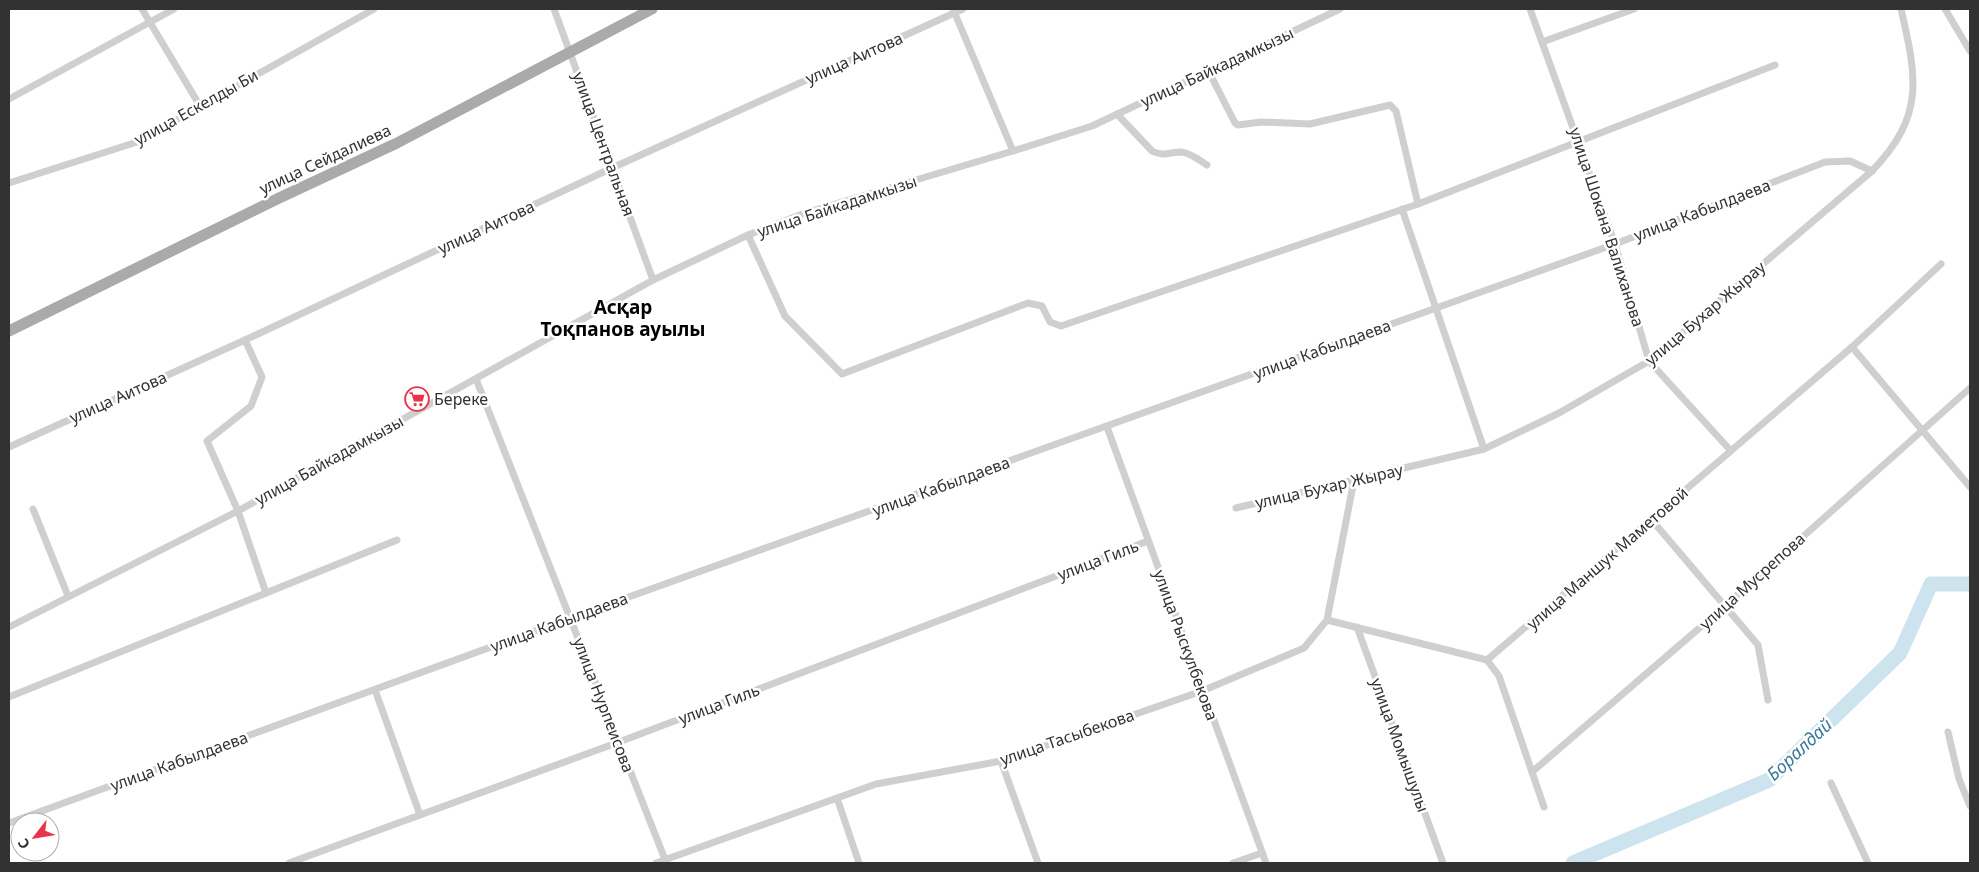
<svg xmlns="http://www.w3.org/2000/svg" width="1979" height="872" viewBox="0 0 1979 872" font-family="'Noto Sans',sans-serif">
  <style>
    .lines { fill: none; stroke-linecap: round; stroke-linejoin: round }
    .river { stroke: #cde3ee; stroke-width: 15 }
    .street { stroke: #cfcfcf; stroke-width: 7 }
    .primary { stroke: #aaa; stroke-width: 11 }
    .labels { text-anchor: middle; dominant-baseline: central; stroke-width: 5; stroke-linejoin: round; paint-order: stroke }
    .street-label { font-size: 16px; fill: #323232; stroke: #fff }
    .poi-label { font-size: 16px; fill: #323232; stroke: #fff; text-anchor: start }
    .water-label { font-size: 18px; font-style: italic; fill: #3d7998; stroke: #fff }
    .quarter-label { font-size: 19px; font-weight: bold; fill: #000; stroke: #fff }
  </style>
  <rect width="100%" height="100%" fill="#fff"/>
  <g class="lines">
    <path class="river" d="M 1573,863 L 1769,780 L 1900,653 L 1931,584 L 1970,584"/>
    <g class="street">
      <path d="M 142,9 L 200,106"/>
      <path d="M 554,9 L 653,280"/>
      <path d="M 953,9 L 1013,151"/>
      <path d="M 1530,9 L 1615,244 L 1649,361 L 1731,451"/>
      <path d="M 1945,9 L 1970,51"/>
      <path d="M 1542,42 L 1634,9"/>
      <path d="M 1209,72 L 1235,123 L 1238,125 L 1261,122 L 1310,124 L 1390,105 L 1396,111 L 1418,204"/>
      <path d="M 9,99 L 174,9"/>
      <path d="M 1117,114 L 1152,151 C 1163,157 1170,152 1181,152 C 1191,153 1199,160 1207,165"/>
      <path d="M 9,183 L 137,142 L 374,9"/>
      <path d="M 1402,209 L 1484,449"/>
      <path d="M 748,235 L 785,316 L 842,374 L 1028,303 L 1042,306 L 1050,322 L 1061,326 L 1418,204 L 1775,65"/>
      <path d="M 245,340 L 262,377 L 251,406 L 207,441 L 238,511 L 266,593"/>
      <path d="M 1852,347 L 1970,487"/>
      <path d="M 476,379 L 666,862"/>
      <path d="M 1107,427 L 1266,863"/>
      <path d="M 9,447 L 245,340 L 612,168 L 963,9"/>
      <path d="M 1236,508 L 1484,449 L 1559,413 L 1649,361 L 1872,171 C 1925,116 1917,78 1901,9"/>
      <path d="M 33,509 L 68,596"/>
      <path d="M 1651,519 L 1758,645 L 1768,700"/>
      <path d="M 1327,620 L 1487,660"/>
      <path d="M 9,627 L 238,511 L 653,280 L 748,235 L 805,213 L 1013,151 L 1092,126 L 1340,9"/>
      <path d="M 1357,627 L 1443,863"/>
      <path d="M 1487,660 L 1852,347 L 1941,264"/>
      <path d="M 1487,660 L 1499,676 L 1544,807"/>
      <path d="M 375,690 L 420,815"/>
      <path d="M 9,697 L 397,540"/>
      <path d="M 1948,732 L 1959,779 L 1970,806"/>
      <path d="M 1001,761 L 1038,863"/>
      <path d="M 1532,772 L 1725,606 L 1970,388"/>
      <path d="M 1831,783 L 1868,863"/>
      <path d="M 837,798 L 859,863"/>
      <path d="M 9,823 L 570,618 L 1615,244 L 1825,162 L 1850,161 L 1872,171"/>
      <path d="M 289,863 L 619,742 L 1148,541"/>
      <path d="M 656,863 L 876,784 L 1001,761 L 1202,691 L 1304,648 L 1327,620 L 1354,480"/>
      <path d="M 1233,863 L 1262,853"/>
    </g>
    <path class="primary" d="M 9,331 L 277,199 L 397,143 L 652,9"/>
  </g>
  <defs>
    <g id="supermarket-ring" transform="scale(1.25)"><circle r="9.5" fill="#fff" stroke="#ea344b" stroke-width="1.5"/><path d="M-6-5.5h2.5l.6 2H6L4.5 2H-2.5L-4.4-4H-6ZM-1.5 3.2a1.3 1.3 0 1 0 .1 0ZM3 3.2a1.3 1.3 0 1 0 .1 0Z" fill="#ea344b"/></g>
  </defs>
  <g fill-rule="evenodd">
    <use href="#supermarket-ring" x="417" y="399"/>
  </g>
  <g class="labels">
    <g class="street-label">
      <text transform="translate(854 58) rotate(-24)">улица Аитова</text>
      <text transform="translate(1217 67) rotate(-25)">улица Байкадамкызы</text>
      <text transform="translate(196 107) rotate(-29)">улица Ескелды Би</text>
      <text transform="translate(604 144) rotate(70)">улица Центральная</text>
      <text transform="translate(325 159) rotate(-25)">улица Сейдалиева</text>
      <text transform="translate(837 206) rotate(-18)">улица Байкадамкызы</text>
      <text transform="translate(1702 210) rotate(-21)">улица Кабылдаева</text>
      <text transform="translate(486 227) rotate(-25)">улица Аитова</text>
      <text transform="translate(1607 227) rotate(72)">улица Шокана Валиханова</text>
      <text transform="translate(1705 313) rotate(-40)">улица Бухар Жырау</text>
      <text transform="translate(1322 349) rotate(-20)">улица Кабылдаева</text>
      <text transform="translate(118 397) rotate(-24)">улица Аитова</text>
      <text transform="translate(329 460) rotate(-29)">улица Байкадамкызы</text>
      <text transform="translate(941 486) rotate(-20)">улица Кабылдаева</text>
      <text transform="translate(1329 486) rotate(-13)">улица Бухар Жырау</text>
      <text transform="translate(1607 558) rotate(-41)">улица Маншук Маметовой</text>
      <text transform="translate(1098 560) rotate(-21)">улица Гиль</text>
      <text transform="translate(1752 581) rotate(-42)">улица Мусрепова</text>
      <text transform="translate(559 622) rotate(-20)">улица Кабылдаева</text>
      <text transform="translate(1186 645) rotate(70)">улица Рыскулбекова</text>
      <text transform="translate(719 704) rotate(-21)">улица Гиль</text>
      <text transform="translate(604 705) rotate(69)">улица Нурпеисова</text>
      <text transform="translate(1067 737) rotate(-19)">улица Тасыбекова</text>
      <text transform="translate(1400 745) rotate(70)">улица Момышулы</text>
      <text transform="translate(179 761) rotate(-20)">улица Кабылдаева</text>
    </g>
    <g class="poi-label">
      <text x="434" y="399">Береке</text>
    </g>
    <g class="water-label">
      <text transform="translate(1799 749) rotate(-43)">Боралдай</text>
    </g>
    <g class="quarter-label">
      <text x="623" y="307">Асқар<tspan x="623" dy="22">Тоқпанов ауылы</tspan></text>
    </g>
  </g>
  <rect width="1979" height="872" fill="none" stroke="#323232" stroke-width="20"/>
  <g transform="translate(35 837) rotate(239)"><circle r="24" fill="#ffffff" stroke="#adadad"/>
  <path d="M0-4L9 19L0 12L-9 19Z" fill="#ea344b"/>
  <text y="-8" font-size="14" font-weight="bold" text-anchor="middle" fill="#323232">С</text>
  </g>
</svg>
